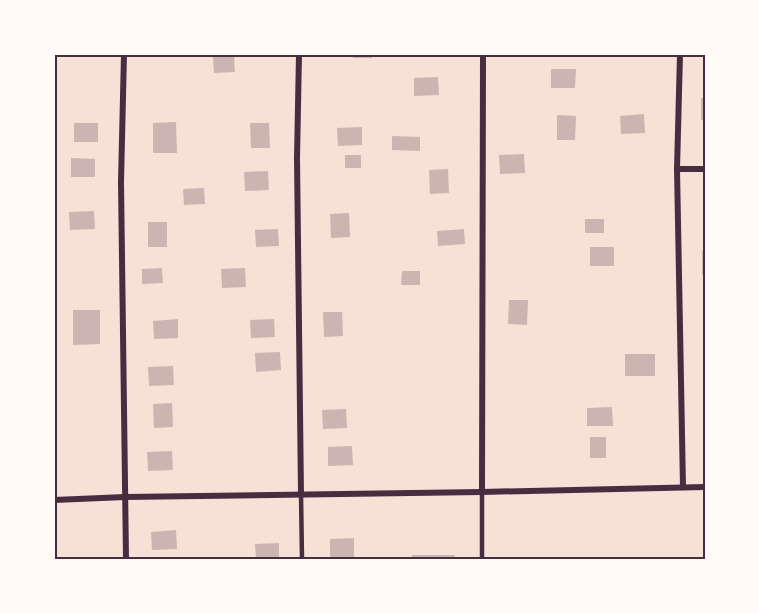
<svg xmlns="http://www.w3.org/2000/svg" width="759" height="613" viewBox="0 0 759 613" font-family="'PT Sans',sans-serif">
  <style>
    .building { fill: #ccb4b1 }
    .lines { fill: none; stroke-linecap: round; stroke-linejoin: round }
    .service { stroke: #4a2c40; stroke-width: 4.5 }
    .minor { stroke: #4a2c40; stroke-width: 6 }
    .neatline { fill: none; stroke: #4a2c40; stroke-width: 2 }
  </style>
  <rect width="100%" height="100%" fill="#f7e1d7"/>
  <g class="building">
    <rect x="353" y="54" width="19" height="4"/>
    <path d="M 234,56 L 235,72 L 214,73 L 213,57 Z"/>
    <path d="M 551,69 L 576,69 L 575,88 L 551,88 Z"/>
    <path d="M 438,77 L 439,95 L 414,96 L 414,78 Z"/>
    <rect x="701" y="98" width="4" height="22"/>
    <path d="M 644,114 L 645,133 L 621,134 L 620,116 Z"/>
    <path d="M 557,115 L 576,116 L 575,140 L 557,140 Z"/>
    <path d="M 176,122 L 177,153 L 153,153 L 153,123 Z"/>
    <rect x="74" y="123" width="24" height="19"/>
    <path d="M 250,123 L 269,123 L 270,148 L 251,148 Z"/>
    <path d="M 362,127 L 362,145 L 338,146 L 337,128 Z"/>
    <path d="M 392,136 L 420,137 L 420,151 L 392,150 Z"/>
    <path d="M 524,154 L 525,173 L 500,174 L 499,155 Z"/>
    <rect x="345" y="155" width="16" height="13"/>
    <path d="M 71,158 L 95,159 L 95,177 L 71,177 Z"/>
    <path d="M 448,169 L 449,193 L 430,194 L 429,170 Z"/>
    <path d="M 268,171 L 269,190 L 245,191 L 244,172 Z"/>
    <path d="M 204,188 L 205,204 L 184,205 L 183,189 Z"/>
    <path d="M 94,211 L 95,229 L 70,230 L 69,212 Z"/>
    <path d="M 349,213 L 350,237 L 331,238 L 330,214 Z"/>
    <rect x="585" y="219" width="19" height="14"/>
    <rect x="148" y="222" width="19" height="25"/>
    <path d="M 278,229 L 279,246 L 256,247 L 255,230 Z"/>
    <path d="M 464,229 L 465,244 L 438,246 L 437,231 Z"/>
    <rect x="590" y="247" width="24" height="19"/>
    <rect x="702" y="251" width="3" height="24"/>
    <path d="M 162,268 L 163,283 L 142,284 L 142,269 Z"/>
    <path d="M 245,268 L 246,287 L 222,288 L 221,269 Z"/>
    <path d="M 402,271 L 420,271 L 420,285 L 401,285 Z"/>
    <path d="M 509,300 L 528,300 L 527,325 L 508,324 Z"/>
    <path d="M 73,310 L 100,310 L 100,344 L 73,345 Z"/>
    <path d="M 323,312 L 342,312 L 343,336 L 324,337 Z"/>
    <path d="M 178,319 L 178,338 L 154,339 L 153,321 Z"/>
    <path d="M 274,319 L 275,337 L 251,338 L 250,320 Z"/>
    <path d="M 280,352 L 281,370 L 256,372 L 255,353 Z"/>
    <rect x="625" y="354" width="30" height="22"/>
    <path d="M 173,366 L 174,385 L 149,386 L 148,367 Z"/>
    <path d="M 172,403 L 173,427 L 154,428 L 153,404 Z"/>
    <path d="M 612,407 L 613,426 L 587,426 L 587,408 Z"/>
    <path d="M 346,409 L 347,428 L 323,429 L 322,410 Z"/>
    <rect x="590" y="437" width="16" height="21"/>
    <path d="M 352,446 L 353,465 L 328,466 L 328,447 Z"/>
    <path d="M 172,451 L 173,470 L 148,471 L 147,452 Z"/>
    <path d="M 176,530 L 177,549 L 152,550 L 151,532 Z"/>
    <path d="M 354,538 L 354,559 L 330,559 L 330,539 Z"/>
    <path d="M 279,543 L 279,559 L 256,559 L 255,544 Z"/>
    <path d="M 412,555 L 455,555 L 454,559 L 412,559 Z"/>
  </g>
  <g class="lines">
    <g class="service">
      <path d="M 301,494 L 302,559"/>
      <path d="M 482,559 L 482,492"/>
    </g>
    <g class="minor">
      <path d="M 124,54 L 121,182 L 126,559"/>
      <path d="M 299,54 L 297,158 L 301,494"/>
      <path d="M 680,54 L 677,169 L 683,487"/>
      <path d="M 677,169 L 705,169"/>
      <path d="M 482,492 L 483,54"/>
      <path d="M 54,500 L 125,497 L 482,492 L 705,487"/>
    </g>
  </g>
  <rect width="759" height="613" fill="none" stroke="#fffaf5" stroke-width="111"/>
  <rect x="56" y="56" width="648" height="502" class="neatline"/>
</svg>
